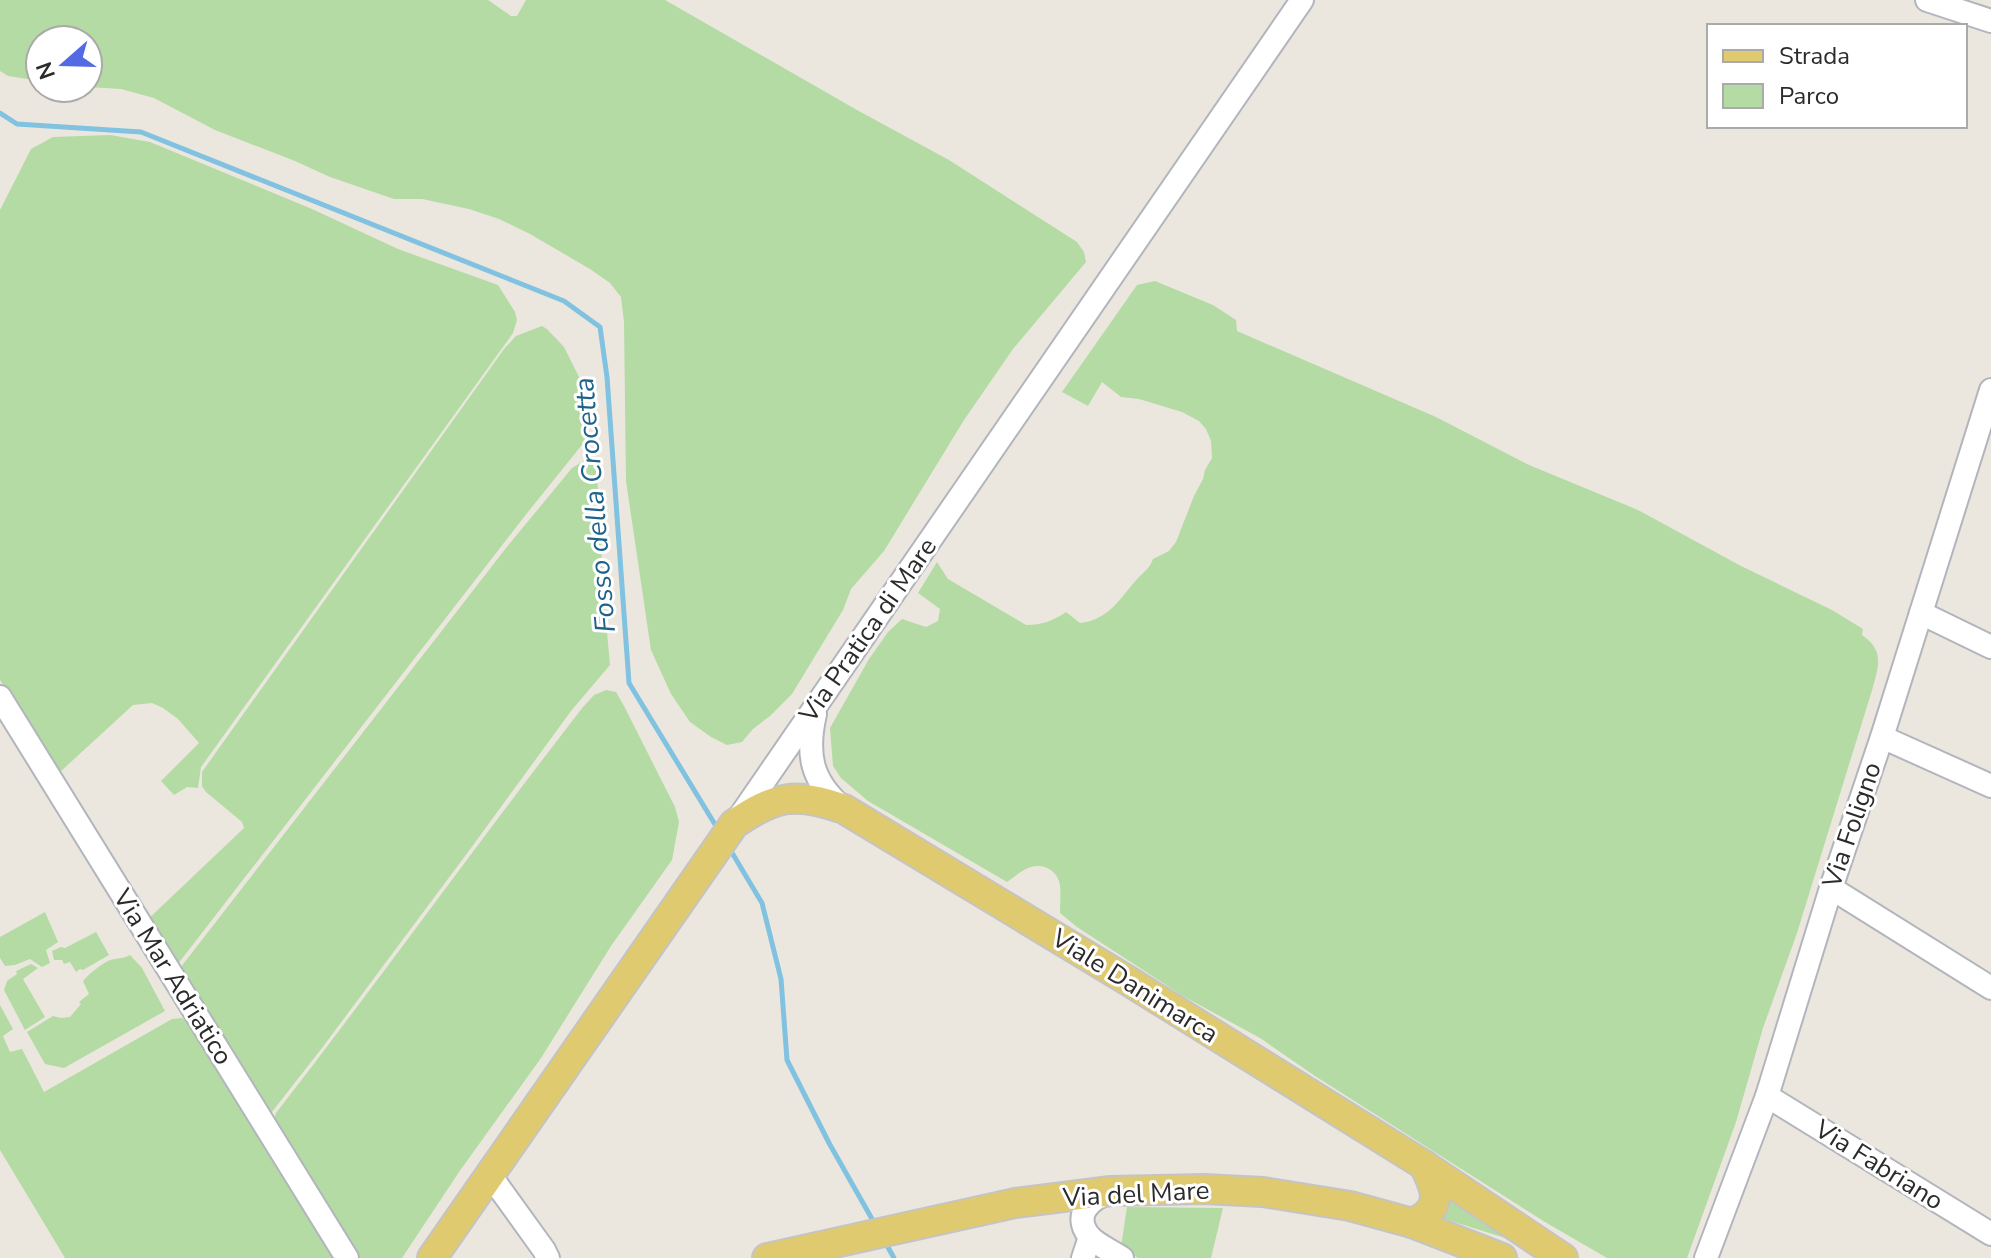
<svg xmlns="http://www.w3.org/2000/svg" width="1991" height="1258" viewBox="0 0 1991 1258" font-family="'Nunito Sans',sans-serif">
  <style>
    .green { fill: #b3dba3 }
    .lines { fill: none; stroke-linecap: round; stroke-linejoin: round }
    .stream { stroke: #80c2e0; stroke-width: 5 }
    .minor-casing { stroke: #b3b5bd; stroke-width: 26 }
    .major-casing { stroke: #c4c4c4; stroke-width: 32 }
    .minor { stroke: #fff; stroke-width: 22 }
    .major { stroke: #e0ca70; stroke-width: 28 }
    .labels { text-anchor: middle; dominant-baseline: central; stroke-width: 6; stroke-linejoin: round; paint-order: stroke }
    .street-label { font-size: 26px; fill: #2b2b2b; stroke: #fff }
    .water-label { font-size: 28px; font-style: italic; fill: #1e628c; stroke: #fff }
  </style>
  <rect width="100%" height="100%" fill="#ebe7df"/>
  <g class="green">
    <path d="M 0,0 L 488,0 L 511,16 L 517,16 L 526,0 L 665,0 L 857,110 L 949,160 L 1077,242 L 1084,252 L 1086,262 L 1013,349 L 964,420 L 884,551 L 851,589 L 843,610 L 792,694 L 770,716 L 753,729 L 742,742 L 727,745 L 711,737 L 690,722 L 671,694 L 651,650 L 626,481 L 624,322 L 621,297 L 610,283 L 590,269 L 530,234 L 499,219 L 469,209 L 422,199 L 394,199 L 330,177 L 295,161 L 215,130 L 154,98 L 121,89 L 88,87 L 88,40 L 40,40 L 40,81 L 8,76 L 0,71 Z"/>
    <path d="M 110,135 L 150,142 L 312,209 L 398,249 L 498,285 L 515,312 L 517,320 L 513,333 L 201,767 L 198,788 L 187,787 L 174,795 L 161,781 L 199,743 L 178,719 L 163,708 L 152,703 L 133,705 L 60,772 L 0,680 L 0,210 L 31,149 L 53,137 Z"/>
    <path d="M 1155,281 L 1213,305 L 1236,320 L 1237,331 L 1436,417 L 1529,465 L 1638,510 L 1741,566 L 1832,610 L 1863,629 L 1862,635 C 1884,650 1879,665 1873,687 L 1797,933 L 1763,1028 L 1736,1122 L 1687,1258 L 1607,1258 L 1545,1222 L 1315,1076 L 1260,1038 L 1183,996 L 1077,927 L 1060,913 C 1060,904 1061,894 1060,885 C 1057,868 1039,861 1024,870 C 1018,873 1013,878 1007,882 L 868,801 L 841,778 L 833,766 L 830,728 L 869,659 L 888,632 L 902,619 L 926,627 L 938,621 L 940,609 L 918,593 L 937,562 L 948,579 L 1026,625 C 1042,625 1053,621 1066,612 L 1080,623 C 1109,620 1120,598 1138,578 C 1145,571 1150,568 1153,559 L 1169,551 L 1176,542 L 1194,496 L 1203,479 L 1205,470 L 1212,458 L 1211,441 L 1206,429 L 1199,421 L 1182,412 L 1139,399 L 1121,397 L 1102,382 L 1088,406 L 1062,392 L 1137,285 Z"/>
    <path d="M 542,326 L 547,329 L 564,347 L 582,383 L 585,441 L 524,517 L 174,969 L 144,923 L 244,828 L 242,822 L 206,792 L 202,786 L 202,772 L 504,349 L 516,336 Z"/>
    <path d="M 588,458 L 592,459 L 597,474 L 604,599 L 610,665 L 571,711 L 471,848 L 322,1048 L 268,1117 L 177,972 L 506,548 L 572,468 Z"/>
    <path d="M 606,690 L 616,692 L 624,706 L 675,807 L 679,822 L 672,860 L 611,946 L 541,1058 L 459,1172 L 402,1258 L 355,1258 L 272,1127 L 276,1113 C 380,979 479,841 583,707 L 594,695 Z"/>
    <path d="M 45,912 L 58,942 L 46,950 L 50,963 L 42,967 L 30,959 L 15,965 L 5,966 L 0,958 L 0,937 Z"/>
    <path d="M 96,932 L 109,955 L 83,970 L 80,969 L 76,972 L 70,962 L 64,964 L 62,960 L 54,960 L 52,951 L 61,947 L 65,948 Z"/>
    <path d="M 130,955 L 142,968 L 165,1011 L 64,1068 L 45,1064 L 27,1032 L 53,1016 L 61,1018 L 70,1017 L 81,1004 L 79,1002 L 89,994 L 83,981 C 89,974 101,964 110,960 C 117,958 123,959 130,955 Z"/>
    <path d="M 31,964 L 38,968 L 23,979 L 45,1017 L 25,1030 L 4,990 L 7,981 L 17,974 L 16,971 Z"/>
    <path d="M 0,1005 L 13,1029 L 3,1036 L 10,1052 L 22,1049 L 44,1092 L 172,1019 L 182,1018 L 189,1023 L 333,1258 L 65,1258 L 0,1150 Z"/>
    <path d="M 1446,1190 L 1540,1249 L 1435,1216 Z"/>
    <path d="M 1127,1207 L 1223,1208 L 1211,1258 L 1138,1258 L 1121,1247 Z"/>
  </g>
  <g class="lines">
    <g class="stream">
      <path d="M 0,113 L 17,124 L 141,132 L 564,301 L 600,327 L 607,377 L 629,683 L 719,831"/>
      <path d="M 728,846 L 762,903 L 781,979 L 787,1060 L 829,1143 L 876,1226"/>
      <path d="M 885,1242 L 894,1258"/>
    </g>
    <g class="minor-casing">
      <g id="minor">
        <path d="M 1927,0 L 1991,21"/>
        <path d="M 1921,613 L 1991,647"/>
        <path d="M 0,697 L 347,1258"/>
        <path d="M 815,714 C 806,754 811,781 843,808"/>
        <path d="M 1882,737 L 1991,786"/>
        <path d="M 738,819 L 1302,0"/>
        <path d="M 1831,888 L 1991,988"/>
        <path d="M 1767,1096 L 1991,1234"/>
        <path d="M 490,1175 L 544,1250 L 548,1258"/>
        <path d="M 1110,1192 C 1091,1199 1072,1214 1089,1236 C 1097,1245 1112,1251 1122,1258"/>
        <path d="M 1083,1258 L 1090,1237"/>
        <path d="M 1706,1258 L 1767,1096 L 1831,888 L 1882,737 L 1991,390"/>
      </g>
    </g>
    <g class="major-casing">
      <g id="major">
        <path d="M 1412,1223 C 1444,1209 1437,1191 1424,1165"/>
        <path d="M 432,1258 L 734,824 C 776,795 796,792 844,809 L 1122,977 L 1424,1165 L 1563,1258"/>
        <path d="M 767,1258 L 1015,1203 L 1111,1191 L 1204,1189 L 1263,1192 L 1350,1206 L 1412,1223 L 1502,1258"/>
      </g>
    </g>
    <use href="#minor" class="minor"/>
    <use href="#major" class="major"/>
  </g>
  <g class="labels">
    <g class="street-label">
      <text transform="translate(868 630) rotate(-55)">Via Pratica di Mare</text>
      <text transform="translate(1852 825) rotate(-71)">Via Foligno</text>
      <text transform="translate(173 977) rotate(58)">Via Mar Adriatico</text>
      <text transform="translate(1135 986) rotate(32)">Viale Danimarca</text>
      <text transform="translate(1879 1165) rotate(32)">Via Fabriano</text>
      <text transform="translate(1136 1194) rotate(-3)">Via del Mare</text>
    </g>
    <g class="water-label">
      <text transform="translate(595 505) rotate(-95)">Fosso della Crocetta</text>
    </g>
  </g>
  <rect x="1707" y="24" width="260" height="104" fill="#ffffff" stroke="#aaaaaa" stroke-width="2"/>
  <rect x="1723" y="50" width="40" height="12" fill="#e0ca70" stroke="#aaaaaa" stroke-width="2"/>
  <text x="1779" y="64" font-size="24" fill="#2b2b2b">Strada</text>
  <rect x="1723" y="84" width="40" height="24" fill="#b3dba3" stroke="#aaaaaa" stroke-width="2"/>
  <text x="1779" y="104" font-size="24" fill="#2b2b2b">Parco</text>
  <g transform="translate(64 64) rotate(250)"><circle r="38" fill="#ffffff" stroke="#aaaaaa" stroke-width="2"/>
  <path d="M0-6L14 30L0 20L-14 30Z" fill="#5469e4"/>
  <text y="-12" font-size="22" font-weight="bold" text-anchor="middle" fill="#2b2b2b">N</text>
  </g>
</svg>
